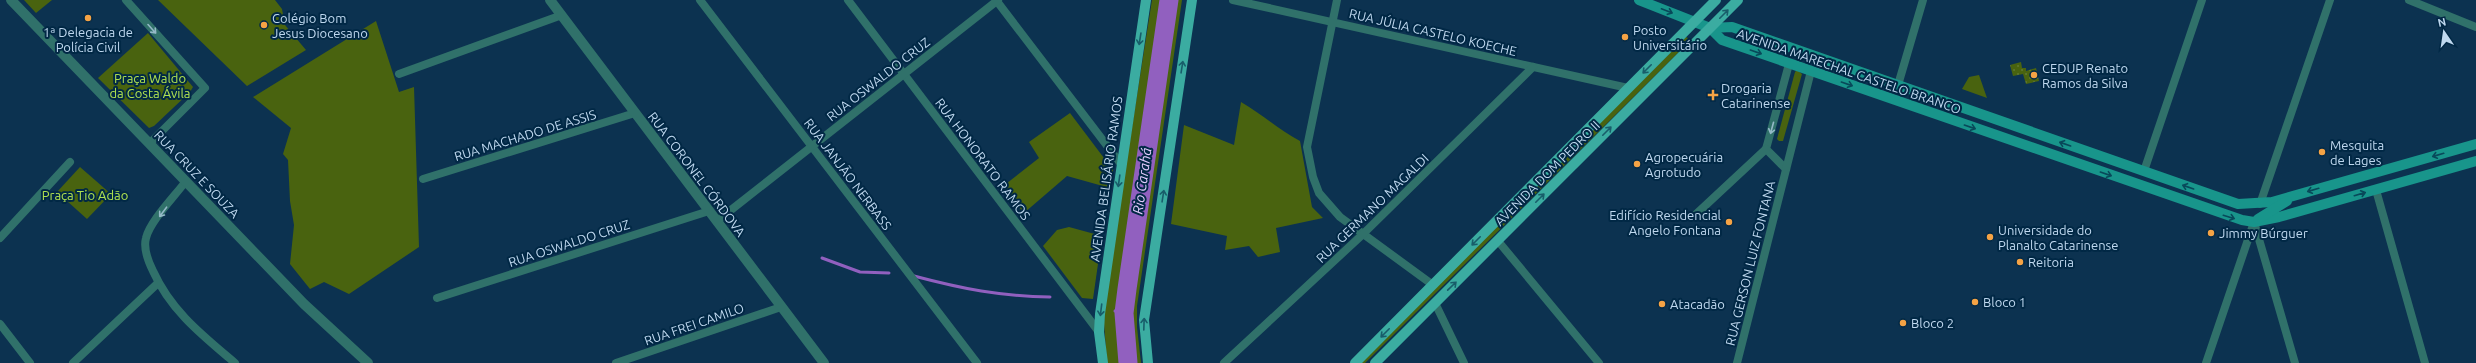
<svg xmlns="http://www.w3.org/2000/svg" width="2476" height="363" viewBox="0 0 2476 363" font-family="Ubuntu,sans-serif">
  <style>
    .green { fill: #49630f }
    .garden { fill: url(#garden-dots) }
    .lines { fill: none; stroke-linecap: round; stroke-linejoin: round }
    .stream { stroke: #9160bf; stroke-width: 3 }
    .river { stroke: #9160bf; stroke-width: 19 }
    .minor { stroke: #30716a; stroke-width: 8 }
    .tertiary { stroke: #30716a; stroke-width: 10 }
    .secondary { stroke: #18958b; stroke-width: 10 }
    .primary { stroke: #3baca1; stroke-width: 10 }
    .oneway { stroke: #08495a }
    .oneway2 { stroke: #185d6a }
    .oneway3 { stroke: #94b9c7 }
    .poi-dot { fill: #f5a345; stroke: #012845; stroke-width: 1.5 }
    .labels { text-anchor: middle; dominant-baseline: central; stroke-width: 4; stroke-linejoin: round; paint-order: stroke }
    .poi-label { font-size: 13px; fill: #bfd8ef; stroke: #012845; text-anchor: start }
    .street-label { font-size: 13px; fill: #bfd8ef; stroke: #012845 }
    .park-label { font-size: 13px; fill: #afe150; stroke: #012845 }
    .water-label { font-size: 14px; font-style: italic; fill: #e3ccfe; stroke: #012845 }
  </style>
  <defs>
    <pattern id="garden-dots" width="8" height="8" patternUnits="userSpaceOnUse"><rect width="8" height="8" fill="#49630f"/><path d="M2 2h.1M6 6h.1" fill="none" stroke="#617932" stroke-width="1.8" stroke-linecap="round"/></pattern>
  </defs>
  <rect width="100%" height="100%" fill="#0c3250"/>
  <g class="green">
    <path d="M 24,0 L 52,0 L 36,13 Z"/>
    <path d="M 158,0 L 275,0 L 282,9 L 285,25 L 306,50 L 247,86 Z"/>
    <path d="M 1152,0 L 1182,0 L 1137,306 L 1137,327 L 1141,363 L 1107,363 L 1104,323 L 1107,286 Z"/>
    <path d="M 376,21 L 399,92 L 414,87 L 419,247 L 349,294 L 324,282 L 310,289 L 290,264 L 294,225 L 290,201 L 288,160 L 283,154 L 291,128 L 253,97 Z"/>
    <path d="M 148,33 L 193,87 L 190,92 L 154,126 L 149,128 L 98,78 Z"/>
    <path d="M 1686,37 L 1691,40 L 1365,363 L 1360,363 Z"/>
    <path d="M 1797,70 L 1802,74 L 1783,141 L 1779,141 L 1777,139 L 1795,72 Z"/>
    <path d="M 1979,75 L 1987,98 L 1962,89 L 1969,77 Z"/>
    <path d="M 1241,102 C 1262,114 1279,130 1300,141 L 1312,207 L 1323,218 L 1276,228 L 1280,252 L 1258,257 L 1249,246 L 1225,250 L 1227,236 L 1171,224 L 1184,125 L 1234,145 Z"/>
    <path d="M 1070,113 L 1113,170 L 1110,188 L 1067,176 L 1024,213 L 1002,187 L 1039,158 L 1029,142 Z"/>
    <path d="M 80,167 L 111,194 L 87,219 L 57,192 Z"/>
    <path d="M 1069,227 L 1102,236 L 1093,299 L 1082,298 L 1043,246 L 1057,230 Z"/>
  </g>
  <path class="garden" d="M 2021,62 L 2022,68 L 2026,68 L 2026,71 L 2036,68 L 2039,81 L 2026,84 L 2023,74 L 2013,76 L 2010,65 Z"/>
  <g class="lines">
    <g class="stream">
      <path d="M 822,258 L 860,272 L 889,273"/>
      <path d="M 914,276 C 963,289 999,296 1050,297"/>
      <path d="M 1115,311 L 1124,313"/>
    </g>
    <path class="river" d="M 1128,363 L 1124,313 L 1127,289 L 1169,0"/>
    <g class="minor">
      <path d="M 126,0 L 205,88 L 150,143"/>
      <path d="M 700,0 L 977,363"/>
      <path d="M 848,0 L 1099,332"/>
      <path d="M 996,0 L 1121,164"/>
      <path d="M 1233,0 L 1628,88"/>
      <path d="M 1337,0 L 1307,147 L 1313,177 L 1319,193 L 1340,217 L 1433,285"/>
      <path d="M 2409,0 L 2476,27"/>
      <path d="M 399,74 L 562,15"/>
      <path d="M 1898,85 L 1923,0"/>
      <path d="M 1786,169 L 1766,149 L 1789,64"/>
      <path d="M 2144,171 L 2202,0"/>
      <path d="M 423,179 L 635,113"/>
      <path d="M 186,181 C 175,196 150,221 146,238 C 143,249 148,261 153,271 C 171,311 202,335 235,363"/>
      <path d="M 2376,190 L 2425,363"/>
      <path d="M 2260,204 L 2330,0"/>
      <path d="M 1693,217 L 1766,149"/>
      <path d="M 717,221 L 998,0"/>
      <path d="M 2254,222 L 2295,363"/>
      <path d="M 0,238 L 70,162"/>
      <path d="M 1498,241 L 1599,363"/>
      <path d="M 437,298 L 709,211"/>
      <path d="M 1435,303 L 1464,363"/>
      <path d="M 0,324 L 30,363"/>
      <path d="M 73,363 L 158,283"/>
      <path d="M 616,363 L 781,307"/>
      <path d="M 1224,363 L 1362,235 L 1533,67"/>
      <path d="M 1737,363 L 1811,71"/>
      <path d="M 2206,363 L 2254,222"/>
    </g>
    <g class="tertiary">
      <path d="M 11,0 L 304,304 L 368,363"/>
      <path d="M 550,0 L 824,363"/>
    </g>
    <g class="secondary">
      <path d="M 1639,0 L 1710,28 L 1732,27 L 2238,204 L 2272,202 L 2476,144"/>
      <path d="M 1710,28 L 1722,40 L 2242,220 L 2254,222 L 2279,217 L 2476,161"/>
      <path d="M 2258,219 L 2287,201"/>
    </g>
    <g class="primary">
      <path d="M 1103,363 L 1099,332 L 1100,314 L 1146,0"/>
      <path d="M 1148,363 L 1144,320 L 1192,0"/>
      <path d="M 1355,363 L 1716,0"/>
      <path d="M 1375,363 L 1738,0"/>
    </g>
  </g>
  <defs><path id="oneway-shaft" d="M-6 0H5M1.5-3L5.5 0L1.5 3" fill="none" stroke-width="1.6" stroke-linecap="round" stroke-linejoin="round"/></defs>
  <g class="oneway">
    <use href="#oneway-shaft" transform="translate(1667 11) rotate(21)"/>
    <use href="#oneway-shaft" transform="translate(1756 52) rotate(19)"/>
    <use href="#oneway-shaft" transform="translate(1847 84) rotate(19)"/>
    <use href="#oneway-shaft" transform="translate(1970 127) rotate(19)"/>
    <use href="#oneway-shaft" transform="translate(2065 144) rotate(-161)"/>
    <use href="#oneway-shaft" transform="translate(2438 155) rotate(164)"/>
    <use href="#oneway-shaft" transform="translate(2106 174) rotate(19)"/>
    <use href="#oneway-shaft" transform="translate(2188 187) rotate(-161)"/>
    <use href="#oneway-shaft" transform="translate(2313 190) rotate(164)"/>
    <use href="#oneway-shaft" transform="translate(2360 194) rotate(-16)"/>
    <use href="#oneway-shaft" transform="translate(2229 217) rotate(17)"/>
  </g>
  <g class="oneway2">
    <use href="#oneway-shaft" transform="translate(1724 14) rotate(-45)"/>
    <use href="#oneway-shaft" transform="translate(1140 39) rotate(99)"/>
    <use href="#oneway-shaft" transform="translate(1182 67) rotate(-81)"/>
    <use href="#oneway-shaft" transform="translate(1647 69) rotate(135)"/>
    <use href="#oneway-shaft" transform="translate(1607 131) rotate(-45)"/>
    <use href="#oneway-shaft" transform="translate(1119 181) rotate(98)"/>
    <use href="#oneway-shaft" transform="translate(1163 196) rotate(-81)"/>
    <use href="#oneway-shaft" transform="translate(1540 198) rotate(-45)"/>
    <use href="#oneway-shaft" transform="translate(1476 241) rotate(135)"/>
    <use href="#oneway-shaft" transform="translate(1452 286) rotate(-44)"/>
    <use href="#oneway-shaft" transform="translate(1101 310) rotate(97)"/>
    <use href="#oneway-shaft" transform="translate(1144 324) rotate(-88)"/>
    <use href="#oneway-shaft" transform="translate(1385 333) rotate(135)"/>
  </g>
  <g class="oneway3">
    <use href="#oneway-shaft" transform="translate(152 29) rotate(48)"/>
    <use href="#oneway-shaft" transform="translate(1772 128) rotate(105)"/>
    <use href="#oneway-shaft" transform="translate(163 212) rotate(127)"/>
  </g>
  <g class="poi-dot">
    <circle cx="88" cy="18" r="4"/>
    <circle cx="264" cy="25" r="4"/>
    <circle cx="1625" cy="37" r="4"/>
    <circle cx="2034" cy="75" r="4"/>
    <path d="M1711 89h4v4h4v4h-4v4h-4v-4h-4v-4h4z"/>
    <circle cx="2322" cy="152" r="4"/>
    <circle cx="1637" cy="164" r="4"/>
    <circle cx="1729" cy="222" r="4"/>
    <circle cx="2211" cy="233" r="4"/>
    <circle cx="1990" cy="237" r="4"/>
    <circle cx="2020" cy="262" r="4"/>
    <circle cx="1975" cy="302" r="4"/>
    <circle cx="1662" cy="304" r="4"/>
    <circle cx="1903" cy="323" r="4"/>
  </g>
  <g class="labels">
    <g class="poi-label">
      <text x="272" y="18">Colégio Bom<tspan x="272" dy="15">Jesus Diocesano</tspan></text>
      <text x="1633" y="30">Posto<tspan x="1633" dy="15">Universitário</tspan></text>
      <text x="88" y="32" text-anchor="middle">1ª Delegacia de<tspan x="88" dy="15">Polícia Civil</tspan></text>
      <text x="2042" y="68">CEDUP Renato<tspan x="2042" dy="15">Ramos da Silva</tspan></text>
      <text x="1721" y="88">Drogaria<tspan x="1721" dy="15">Catarinense</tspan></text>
      <text x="2330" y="145">Mesquita<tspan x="2330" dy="15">de Lages</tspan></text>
      <text x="1645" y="157">Agropecuária<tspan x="1645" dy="15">Agrotudo</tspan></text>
      <text x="1721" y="215" text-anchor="end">Edifício Residencial<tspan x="1721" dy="15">Angelo Fontana</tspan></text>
      <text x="1998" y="230">Universidade do<tspan x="1998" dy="15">Planalto Catarinense</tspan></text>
      <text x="2219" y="233">Jimmy Búrguer</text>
      <text x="2028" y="262">Reitoria</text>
      <text x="1983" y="302">Bloco 1</text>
      <text x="1670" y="304">Atacadão</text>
      <text x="1911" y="323">Bloco 2</text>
    </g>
    <g class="street-label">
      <text transform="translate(1433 32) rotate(13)">RUA JÚLIA CASTELO KOECHE</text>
      <text transform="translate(1849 71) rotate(19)">AVENIDA MARECHAL CASTELO BRANCO</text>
      <text transform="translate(878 79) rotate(-38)">RUA OSWALDO CRUZ</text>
      <text transform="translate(525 135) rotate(-17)">RUA MACHADO DE ASSIS</text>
      <text transform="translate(983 159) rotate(53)">RUA HONORATO RAMOS</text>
      <text transform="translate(1547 173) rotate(-45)">AVENIDA DOM PEDRO II</text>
      <text transform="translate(197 174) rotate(46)">RUA CRUZ E SOUZA</text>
      <text transform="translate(697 174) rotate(53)">RUA CORONEL CÓRDOVA</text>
      <text transform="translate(848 174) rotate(53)">RUA JANJÃO NERBASS</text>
      <text transform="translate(1106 179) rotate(-82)">AVENIDA BELISÁRIO RAMOS</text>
      <text transform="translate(1372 208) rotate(-44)">RUA GERMANO MAGALDI</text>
      <text transform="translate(569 243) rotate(-18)">RUA OSWALDO CRUZ</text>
      <text transform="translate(1750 263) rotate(-76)">RUA GERSON LUIZ FONTANA</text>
      <text transform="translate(694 324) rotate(-19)">RUA FREI CAMILO</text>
    </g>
    <g class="park-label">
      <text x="150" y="78">Praça Waldo<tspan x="150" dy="15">da Costa Ávila</tspan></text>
      <text x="85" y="195">Praça Tio Adão</text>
    </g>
    <g class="water-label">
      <text transform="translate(1142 181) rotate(-82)">Rio Carahá</text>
    </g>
  </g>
  <g transform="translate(2444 32) rotate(347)" stroke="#012845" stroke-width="3" paint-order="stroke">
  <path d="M0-3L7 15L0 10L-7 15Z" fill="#bfd8ef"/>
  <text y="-6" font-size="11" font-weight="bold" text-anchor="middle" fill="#bfd8ef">N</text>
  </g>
</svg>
